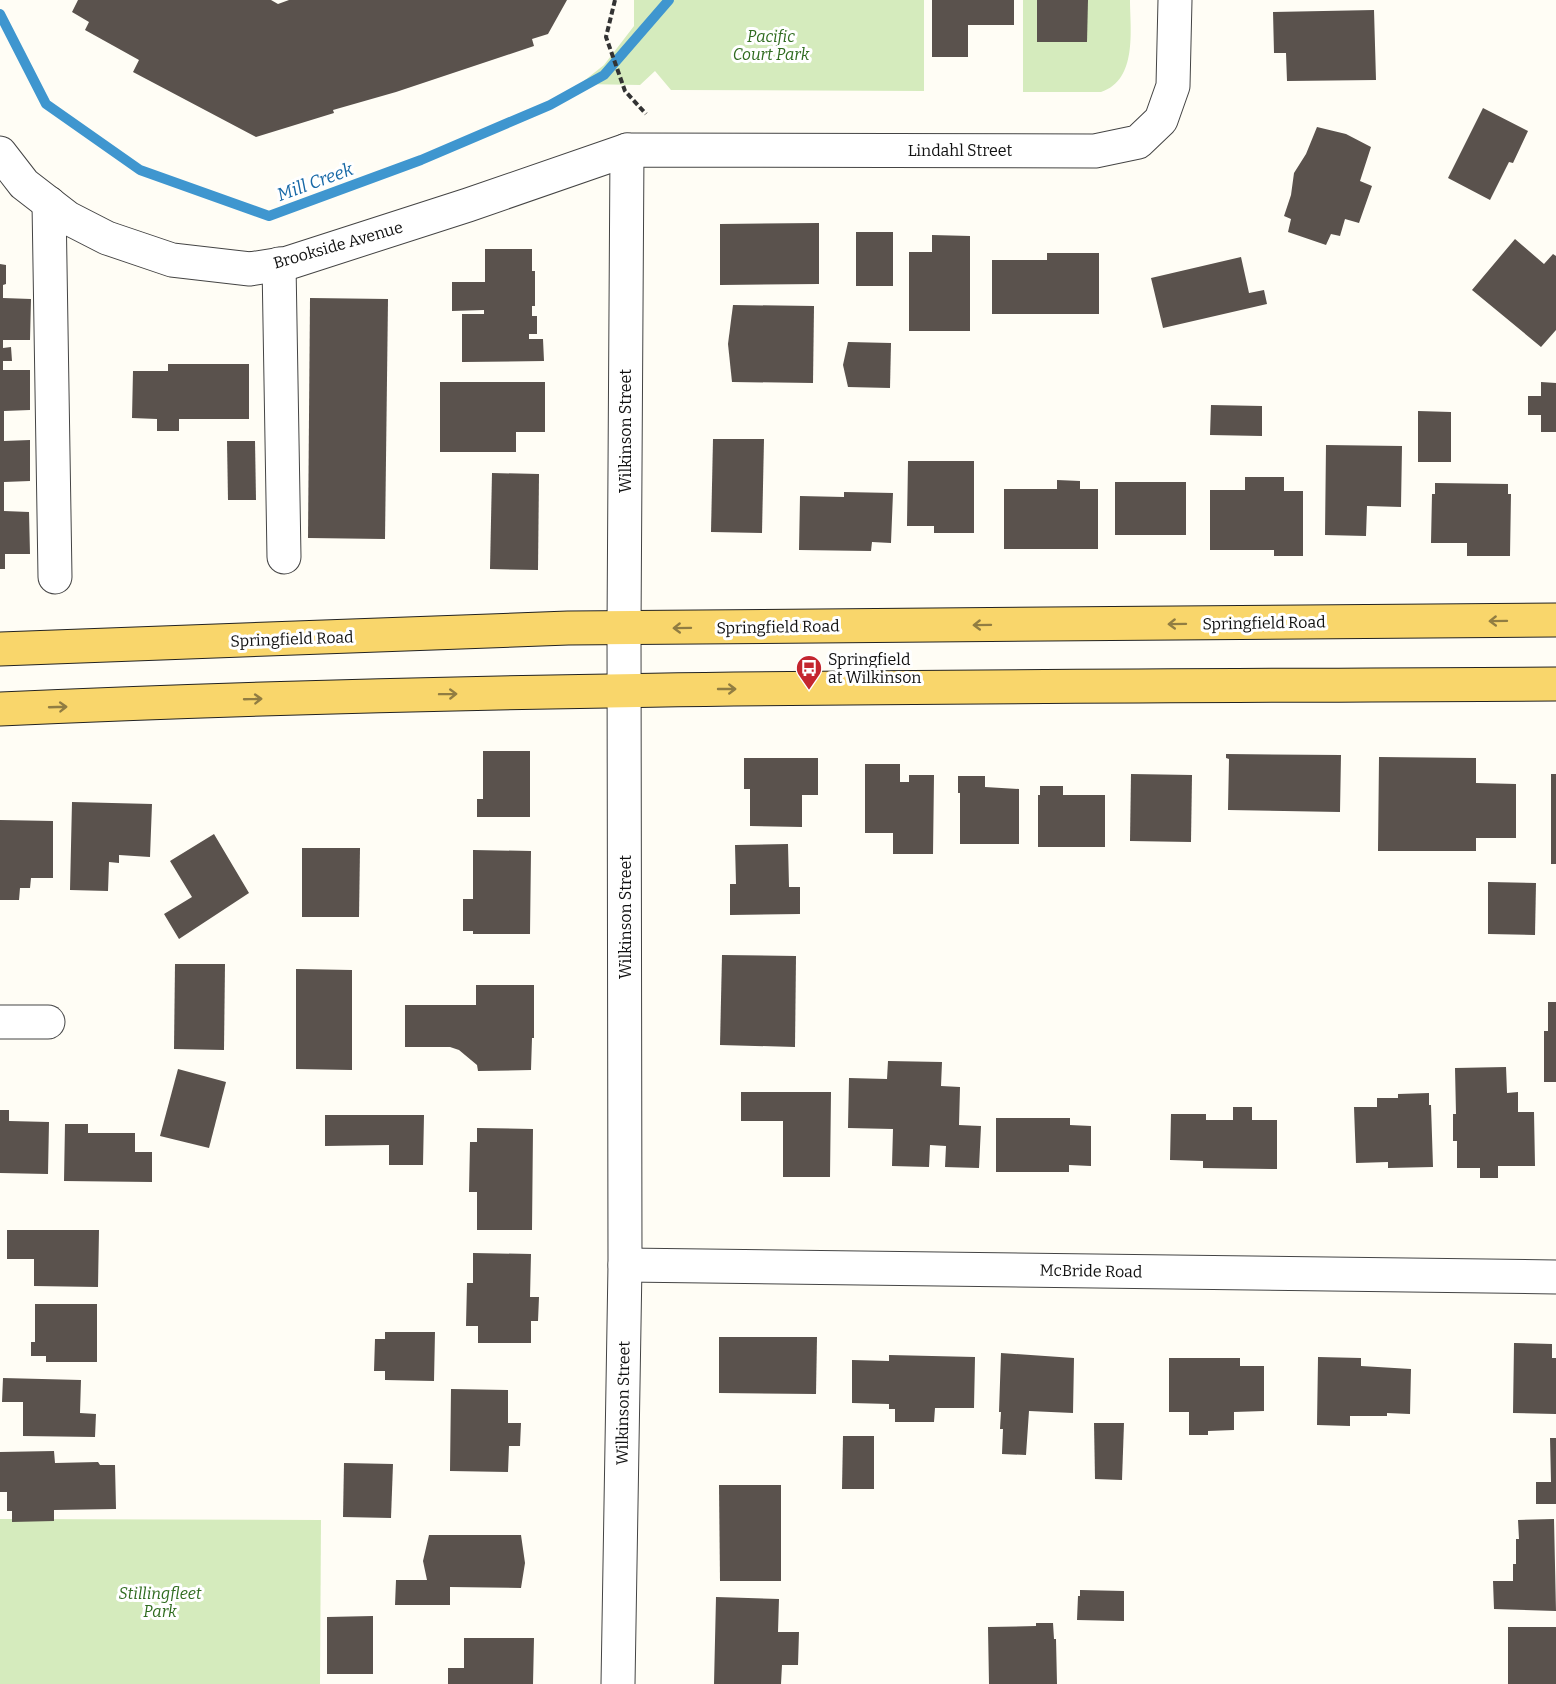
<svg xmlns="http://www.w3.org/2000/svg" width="1556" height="1684" viewBox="0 0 1556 1684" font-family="Bitter,serif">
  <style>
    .green { fill: #d5ebbd }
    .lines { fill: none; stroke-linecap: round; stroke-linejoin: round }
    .stream { stroke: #3f96cf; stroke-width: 10 }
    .building { fill: #5a524d }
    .minor-casing { stroke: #444; stroke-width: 35 }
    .major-casing { stroke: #222; stroke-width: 35 }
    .path { stroke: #333; stroke-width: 4; stroke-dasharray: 6 3; stroke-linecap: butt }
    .minor { stroke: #fff; stroke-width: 33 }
    .major { stroke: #f9d66b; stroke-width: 33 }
    .oneway { stroke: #917d42 }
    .labels { text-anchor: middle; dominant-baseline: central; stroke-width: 6; stroke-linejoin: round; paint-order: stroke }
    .park-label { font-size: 16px; font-style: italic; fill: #2f6b1f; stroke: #fff }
    .street-label { font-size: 16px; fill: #111; stroke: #fff }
    .poi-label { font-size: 16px; fill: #111; stroke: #fff; text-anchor: start }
    .water-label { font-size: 18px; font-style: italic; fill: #1768a6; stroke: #fff }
  </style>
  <rect width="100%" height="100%" fill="#fffdf5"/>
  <g class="green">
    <path d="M 634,0 L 924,0 L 924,91 L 671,90 L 655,71 L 640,85 L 580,84 L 604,65 L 634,26 Z"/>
    <path d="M 1023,0 L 1130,0 C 1130,29 1138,80 1101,92 L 1023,92 Z"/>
    <path d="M 0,1519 L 321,1520 L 320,1684 L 0,1684 Z"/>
  </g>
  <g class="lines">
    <path class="stream" d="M 0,14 L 46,104 L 140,170 L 269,216 L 421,160 L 550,105 L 604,75 L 669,0"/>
  </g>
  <g class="building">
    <path d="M 78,0 L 271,0 L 278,4 L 289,0 L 567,0 L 548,34 L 532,39 L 534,46 L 396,92 L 333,110 L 334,113 L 256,137 L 133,72 L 139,60 L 85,30 L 89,22 L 72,12 Z"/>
    <path d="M 932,0 L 1014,0 L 1014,25 L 968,25 L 968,57 L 932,57 Z"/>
    <path d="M 1037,0 L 1088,0 L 1087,42 L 1037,42 Z"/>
    <path d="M 1374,10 L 1376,80 L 1287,81 L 1286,53 L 1274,53 L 1273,12 Z"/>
    <path d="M 1483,108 L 1528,131 L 1513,163 L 1509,162 L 1490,200 L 1448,178 Z"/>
    <path d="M 1317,127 L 1346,134 L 1371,147 L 1360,181 L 1372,186 L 1359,223 L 1345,219 L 1340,236 L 1331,234 L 1326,245 L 1288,232 L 1291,219 L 1284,216 L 1291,195 L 1294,173 L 1306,154 Z"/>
    <path d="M 819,223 L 819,284 L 720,285 L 720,224 Z"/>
    <rect x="856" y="232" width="37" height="54"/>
    <path d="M 932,235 L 970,236 L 970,331 L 909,331 L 909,252 L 932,252 Z"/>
    <path d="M 1515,239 L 1544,264 L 1553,254 L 1556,256 L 1556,330 L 1541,347 L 1472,290 Z"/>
    <path d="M 485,249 L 532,249 L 532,271 L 535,271 L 535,306 L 532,306 L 532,316 L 537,316 L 537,334 L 529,334 L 529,339 L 543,339 L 544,361 L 462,362 L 462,314 L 484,314 L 484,310 L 452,311 L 452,282 L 485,282 Z"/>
    <path d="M 1047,253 L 1099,253 L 1099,314 L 992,314 L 992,260 L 1047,260 Z"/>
    <path d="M 1241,257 L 1249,293 L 1264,290 L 1267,304 L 1163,328 L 1151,278 Z"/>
    <path d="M 0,264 L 6,265 L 6,284 L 3,285 L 3,298 L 31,299 L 30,340 L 3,340 L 3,348 L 11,347 L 12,361 L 3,361 L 3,370 L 30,370 L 30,410 L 4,411 L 4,441 L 30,440 L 30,481 L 4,482 L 4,511 L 29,512 L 30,554 L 5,554 L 5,569 L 0,569 Z"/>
    <path d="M 310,298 L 388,299 L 385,539 L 308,538 Z"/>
    <path d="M 733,305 L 814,306 L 813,383 L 732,382 L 728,344 Z"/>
    <path d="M 848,342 L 891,343 L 890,388 L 848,387 L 843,365 Z"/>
    <path d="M 168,364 L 249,364 L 249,419 L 179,419 L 179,431 L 157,431 L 157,419 L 132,418 L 133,371 L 168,371 Z"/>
    <path d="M 440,382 L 545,382 L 545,432 L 516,432 L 516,452 L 440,452 Z"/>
    <path d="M 1541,382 L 1556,383 L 1556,432 L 1541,432 L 1541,415 L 1528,415 L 1528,396 L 1541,396 Z"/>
    <path d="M 1211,405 L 1262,406 L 1262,436 L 1210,435 Z"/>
    <path d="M 1418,411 L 1451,412 L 1451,462 L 1418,462 Z"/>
    <path d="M 713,439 L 764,439 L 762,533 L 711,532 Z"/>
    <path d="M 227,441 L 255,441 L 256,500 L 228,500 Z"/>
    <path d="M 1326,445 L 1402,446 L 1401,507 L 1367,506 L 1366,536 L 1325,535 Z"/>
    <path d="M 908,461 L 974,461 L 974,533 L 934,533 L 934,526 L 907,526 Z"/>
    <path d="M 492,473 L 539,474 L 538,570 L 490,569 Z"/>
    <path d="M 1245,477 L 1284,477 L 1284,491 L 1303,491 L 1303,556 L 1274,556 L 1274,550 L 1210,550 L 1210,490 L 1245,490 Z"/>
    <path d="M 1057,480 L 1080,481 L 1080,489 L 1098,489 L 1098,549 L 1004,549 L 1004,489 L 1057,489 Z"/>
    <rect x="1115" y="482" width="71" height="53"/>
    <path d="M 1435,483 L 1508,484 L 1508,494 L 1511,494 L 1510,556 L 1467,556 L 1467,543 L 1431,543 L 1432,494 L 1435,494 Z"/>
    <path d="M 844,492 L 893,493 L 891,543 L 872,542 L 871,551 L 799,550 L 800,496 L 844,497 Z"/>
    <path d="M 483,751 L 530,751 L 530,817 L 477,817 L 477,799 L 483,799 Z"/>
    <path d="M 1226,754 L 1341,755 L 1340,812 L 1228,810 L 1229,759 L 1226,758 Z"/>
    <path d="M 1379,757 L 1476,758 L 1476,783 L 1516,784 L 1516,838 L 1476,838 L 1476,851 L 1378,851 Z"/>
    <path d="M 744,758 L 818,758 L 818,795 L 802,795 L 802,827 L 750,826 L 750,789 L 744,789 Z"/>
    <path d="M 865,764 L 900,764 L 900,782 L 909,782 L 909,775 L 934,775 L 933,854 L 893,854 L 893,833 L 865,833 Z"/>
    <path d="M 1131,774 L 1192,775 L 1191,842 L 1130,841 Z"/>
    <rect x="1551" y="774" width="5" height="90"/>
    <path d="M 958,776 L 985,776 L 985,787 L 1019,789 L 1019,844 L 960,844 L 960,793 L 958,793 Z"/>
    <path d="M 1040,786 L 1063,786 L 1063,795 L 1105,795 L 1105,847 L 1038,847 L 1038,795 L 1040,795 Z"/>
    <path d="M 72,802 L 152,804 L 150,857 L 119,855 L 119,863 L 109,862 L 108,891 L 70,890 Z"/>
    <path d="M 0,820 L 53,821 L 53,878 L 31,878 L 30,888 L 20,888 L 19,900 L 0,900 Z"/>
    <path d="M 214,834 L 249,893 L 179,939 L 164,914 L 192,897 L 170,861 Z"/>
    <path d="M 788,844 L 789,887 L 800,887 L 800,914 L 730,915 L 730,884 L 736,884 L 735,845 Z"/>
    <path d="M 302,848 L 360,848 L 359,917 L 302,917 Z"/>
    <path d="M 473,850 L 531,851 L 530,934 L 473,934 L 473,931 L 463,931 L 463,899 L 473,899 Z"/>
    <path d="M 1488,882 L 1536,883 L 1535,935 L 1488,934 Z"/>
    <path d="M 722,955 L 796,956 L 795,1047 L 720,1045 Z"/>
    <path d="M 175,964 L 225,964 L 224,1050 L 174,1049 Z"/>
    <path d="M 296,969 L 352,970 L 352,1070 L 296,1069 Z"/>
    <path d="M 476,985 L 534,985 L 534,1038 L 532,1038 L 531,1070 L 478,1071 L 477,1065 L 459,1050 L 450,1047 L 405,1047 L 405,1005 L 476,1005 Z"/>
    <path d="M 1548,1002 L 1556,1002 L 1556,1082 L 1544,1082 L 1544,1031 L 1548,1031 Z"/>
    <path d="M 888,1061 L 942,1062 L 941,1086 L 960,1087 L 959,1125 L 981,1126 L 979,1168 L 945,1167 L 946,1146 L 930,1145 L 929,1167 L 892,1166 L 893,1129 L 848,1128 L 849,1078 L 887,1079 Z"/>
    <path d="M 1506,1067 L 1507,1093 L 1518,1092 L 1518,1112 L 1534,1112 L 1535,1166 L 1498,1166 L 1498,1178 L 1480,1178 L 1480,1168 L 1457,1168 L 1457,1141 L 1453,1141 L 1453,1114 L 1456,1114 L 1455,1068 Z"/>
    <path d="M 178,1069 L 226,1082 L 209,1148 L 160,1136 Z"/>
    <path d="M 741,1092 L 831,1092 L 830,1177 L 783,1177 L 783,1121 L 741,1121 Z"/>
    <path d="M 1429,1093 L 1429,1105 L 1431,1105 L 1433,1167 L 1388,1168 L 1388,1162 L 1356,1163 L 1354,1107 L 1377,1107 L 1377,1098 L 1398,1098 L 1398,1094 Z"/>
    <path d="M 1233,1107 L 1252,1107 L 1252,1120 L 1277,1120 L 1277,1169 L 1203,1168 L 1203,1161 L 1170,1160 L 1171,1114 L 1206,1114 L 1206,1120 L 1233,1120 Z"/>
    <path d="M 0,1110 L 9,1110 L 9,1121 L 49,1122 L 48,1174 L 0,1173 Z"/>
    <path d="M 325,1115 L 424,1115 L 423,1165 L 389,1165 L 389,1145 L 325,1146 Z"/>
    <path d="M 996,1118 L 1070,1118 L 1070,1125 L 1091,1126 L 1091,1166 L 1069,1165 L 1069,1172 L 996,1172 Z"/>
    <path d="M 65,1124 L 88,1124 L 88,1133 L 135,1133 L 135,1152 L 152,1152 L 152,1182 L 64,1181 Z"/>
    <path d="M 477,1128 L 533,1129 L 532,1230 L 477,1230 L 477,1192 L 469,1192 L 470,1142 L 477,1142 Z"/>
    <path d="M 7,1230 L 99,1230 L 98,1287 L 34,1286 L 34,1259 L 7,1259 Z"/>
    <path d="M 473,1253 L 531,1254 L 530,1297 L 539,1297 L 538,1321 L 531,1321 L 531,1343 L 478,1343 L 478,1326 L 466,1326 L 467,1283 L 473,1283 Z"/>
    <path d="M 35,1304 L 97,1304 L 97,1362 L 46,1362 L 46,1356 L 31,1356 L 31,1342 L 35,1342 Z"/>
    <path d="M 385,1332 L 435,1332 L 434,1381 L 385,1380 L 385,1371 L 374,1371 L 375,1339 L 385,1339 Z"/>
    <path d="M 719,1337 L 817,1337 L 816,1394 L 719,1393 Z"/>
    <path d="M 1514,1343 L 1552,1344 L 1552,1358 L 1556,1358 L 1556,1414 L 1513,1413 Z"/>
    <path d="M 1001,1353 L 1074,1358 L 1073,1413 L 1029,1411 L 1026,1455 L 1002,1454 L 1003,1429 L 1000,1429 L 1001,1412 L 999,1412 Z"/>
    <path d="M 889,1355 L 975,1357 L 974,1408 L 935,1408 L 934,1422 L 895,1422 L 895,1409 L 889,1409 L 889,1404 L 852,1403 L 852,1360 L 889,1361 Z"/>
    <path d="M 1318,1357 L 1361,1358 L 1361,1366 L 1411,1369 L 1410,1414 L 1387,1413 L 1387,1416 L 1350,1416 L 1350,1426 L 1317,1425 Z"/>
    <path d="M 1169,1358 L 1240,1358 L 1240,1366 L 1264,1366 L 1264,1411 L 1234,1412 L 1234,1430 L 1208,1431 L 1208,1435 L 1189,1435 L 1189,1412 L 1169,1412 Z"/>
    <path d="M 3,1378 L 81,1380 L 80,1413 L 96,1414 L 95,1437 L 23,1436 L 23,1402 L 2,1402 Z"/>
    <path d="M 451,1389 L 508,1390 L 508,1423 L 521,1423 L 520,1446 L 509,1446 L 508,1472 L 450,1471 Z"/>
    <path d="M 1094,1423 L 1124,1423 L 1122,1480 L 1095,1479 Z"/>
    <path d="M 843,1436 L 874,1436 L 874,1489 L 842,1489 Z"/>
    <path d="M 1550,1438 L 1556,1438 L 1556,1504 L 1536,1504 L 1536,1482 L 1551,1482 Z"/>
    <path d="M 54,1451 L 55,1463 L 98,1462 L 100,1465 L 115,1465 L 116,1509 L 54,1510 L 54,1521 L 12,1522 L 12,1511 L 7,1511 L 7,1492 L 0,1492 L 0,1452 Z"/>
    <path d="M 344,1463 L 393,1464 L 391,1518 L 343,1517 Z"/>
    <path d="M 719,1485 L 781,1485 L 781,1581 L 720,1581 Z"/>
    <path d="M 1554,1519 L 1556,1611 L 1494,1609 L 1493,1581 L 1513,1581 L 1513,1564 L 1516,1564 L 1516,1539 L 1519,1539 L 1518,1520 Z"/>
    <path d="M 429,1535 L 521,1535 L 525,1563 L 521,1588 L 450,1587 L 450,1605 L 395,1605 L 396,1580 L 427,1580 L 423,1561 Z"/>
    <path d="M 1080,1590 L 1124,1591 L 1124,1621 L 1077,1620 L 1078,1596 L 1080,1596 Z"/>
    <path d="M 716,1597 L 779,1599 L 778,1632 L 799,1632 L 798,1665 L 782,1665 L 781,1684 L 714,1684 Z"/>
    <path d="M 373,1616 L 373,1674 L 327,1674 L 327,1617 Z"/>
    <path d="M 1036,1623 L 1053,1623 L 1054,1639 L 1056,1639 L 1057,1684 L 989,1684 L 988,1627 L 1036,1626 Z"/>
    <rect x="1508" y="1627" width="48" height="57"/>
    <path d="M 464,1638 L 534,1638 L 533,1684 L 448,1684 L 448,1668 L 464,1668 Z"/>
  </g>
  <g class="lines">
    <g class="minor-casing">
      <g id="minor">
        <path d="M 0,153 L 24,184 L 68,218 L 107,238 L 172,260 L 250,269 L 288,263 L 468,205 L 627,150 L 1095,151 L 1138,142 L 1161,120 L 1173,86 L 1175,0"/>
        <path d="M 49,203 L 55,577"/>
        <path d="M 279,264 L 284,557"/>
        <path d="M 0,1022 L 48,1022"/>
        <path d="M 625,1265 L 1556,1277"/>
        <path d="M 618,1684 L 625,1265 L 624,628 L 627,150"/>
      </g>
    </g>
    <g class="major-casing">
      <g id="major">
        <path d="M 0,649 L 568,628 L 1556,620"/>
        <path d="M 0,709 C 518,685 1037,687 1556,684"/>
      </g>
    </g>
    <path class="path" d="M 615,0 L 606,37 L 625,91 L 646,114"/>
    <use href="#minor" class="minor"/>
    <use href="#major" class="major"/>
  </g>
  <defs><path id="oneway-shaft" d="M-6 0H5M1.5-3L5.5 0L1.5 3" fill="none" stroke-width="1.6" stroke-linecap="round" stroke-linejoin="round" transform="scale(1.5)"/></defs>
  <g class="oneway">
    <use href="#oneway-shaft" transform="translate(1498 621) rotate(179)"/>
    <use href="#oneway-shaft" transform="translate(1177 624) rotate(179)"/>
    <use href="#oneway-shaft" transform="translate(982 625) rotate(179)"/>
    <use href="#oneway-shaft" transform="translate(682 628) rotate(179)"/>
    <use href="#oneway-shaft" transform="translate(727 689)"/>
    <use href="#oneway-shaft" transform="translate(448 694) rotate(-1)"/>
    <use href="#oneway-shaft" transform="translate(253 699) rotate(-2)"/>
    <use href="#oneway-shaft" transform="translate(58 707) rotate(-2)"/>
  </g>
  <defs>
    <g id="bus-pin" transform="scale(1.35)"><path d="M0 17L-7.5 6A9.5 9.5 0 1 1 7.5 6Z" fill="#c4262e" stroke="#fff"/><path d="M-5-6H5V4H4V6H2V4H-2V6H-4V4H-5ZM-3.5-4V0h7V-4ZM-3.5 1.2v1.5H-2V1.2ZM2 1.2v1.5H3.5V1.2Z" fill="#fff"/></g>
  </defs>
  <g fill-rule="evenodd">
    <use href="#bus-pin" x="809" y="668"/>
  </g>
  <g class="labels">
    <g class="park-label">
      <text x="771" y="36">Pacific<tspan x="771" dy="18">Court Park</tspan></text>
      <text x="160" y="1593">Stillingfleet<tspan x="160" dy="18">Park</tspan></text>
    </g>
    <g class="street-label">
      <text x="960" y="150">Lindahl Street</text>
      <text transform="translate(338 245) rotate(-16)">Brookside Avenue</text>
      <text transform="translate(625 431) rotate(-90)">Wilkinson Street</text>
      <text transform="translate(1264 623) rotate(-1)">Springfield Road</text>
      <text transform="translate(778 627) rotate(-1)">Springfield Road</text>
      <text transform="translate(292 639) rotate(-2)">Springfield Road</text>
      <text transform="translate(625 917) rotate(-90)">Wilkinson Street</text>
      <text transform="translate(1091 1271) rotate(1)">McBride Road</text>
      <text transform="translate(623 1403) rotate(-89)">Wilkinson Street</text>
    </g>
    <g class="poi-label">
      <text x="828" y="659">Springfield<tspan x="828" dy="18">at Wilkinson</tspan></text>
    </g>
    <g class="water-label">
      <text transform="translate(315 182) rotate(-20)">Mill Creek</text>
    </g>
  </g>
</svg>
